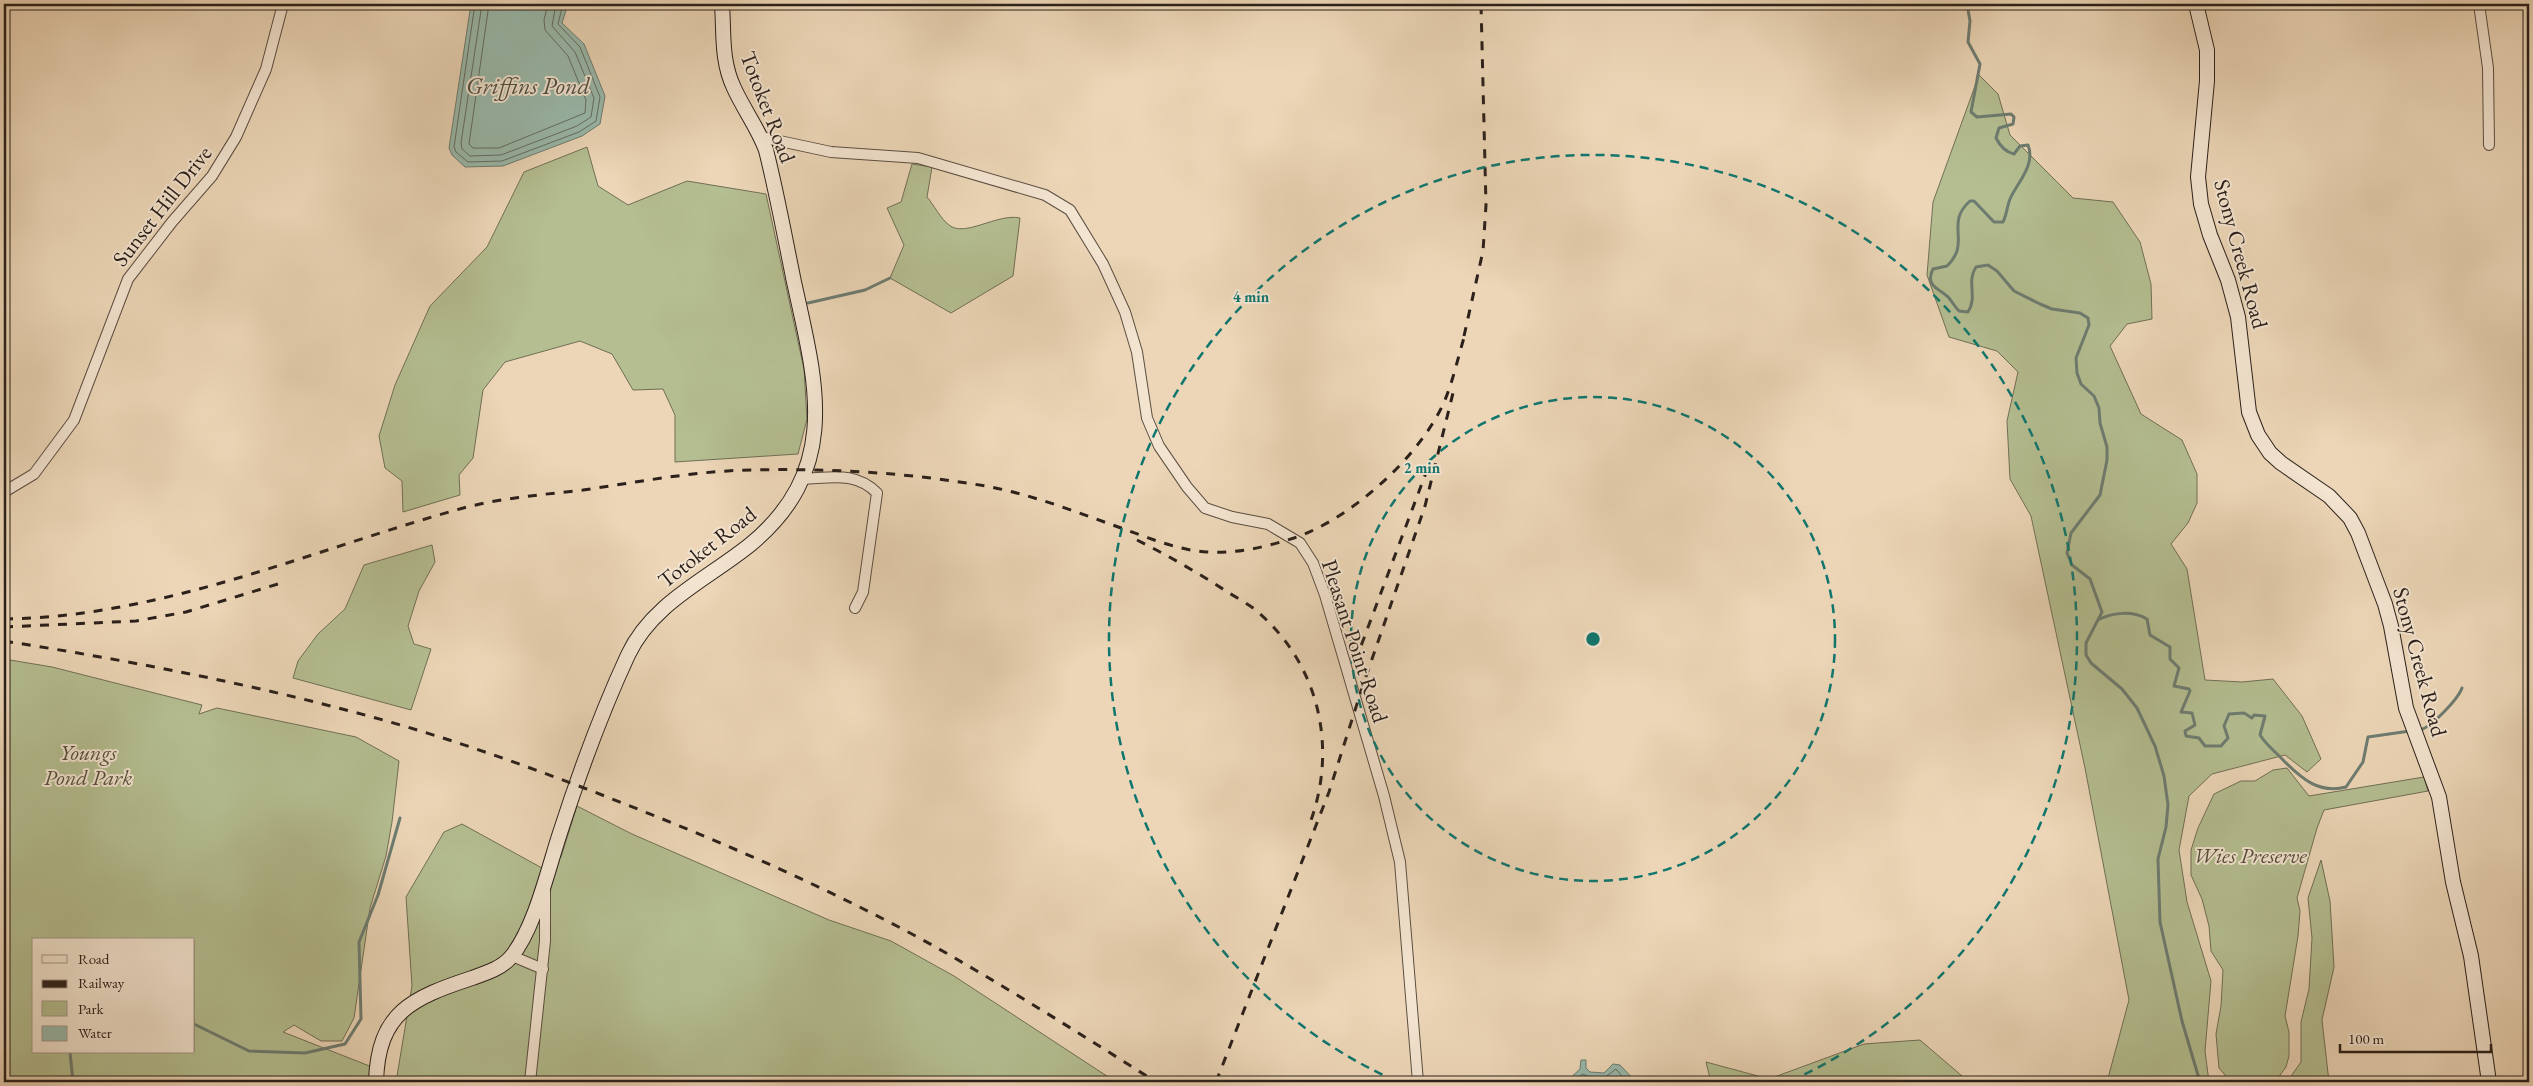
<svg xmlns="http://www.w3.org/2000/svg" width="2533" height="1086" viewBox="0 0 2533 1086" font-family="'EB Garamond',serif">
  <style>
    .green { fill: #b4be91; stroke: #706f56; fill-rule: evenodd }
    .water { fill: #99b9ab; stroke: #6d7c71 }
    .lines { fill: none; stroke-linecap: round; stroke-linejoin: round }
    .shore { stroke: #626c63; stroke-width: 1 }
    .stream { stroke: #6d7c71; stroke-width: 3 }
    .minor-casing { stroke: #5b4e42; stroke-width: 12 }
    .secondary-casing { stroke: #2b201b; stroke-width: 16 }
    .minor { stroke: #f3e4d0; stroke-width: 10 }
    .secondary { stroke: #f3e4d0; stroke-width: 14 }
    .rail { stroke: #2b201b; stroke-width: 3; stroke-dasharray: 9 9; stroke-linecap: butt }
    .ring { fill: none; stroke: #0f766e; stroke-width: 2.5; stroke-dasharray: 9 6 }
    .labels { text-anchor: middle; dominant-baseline: central; stroke-width: 4; stroke-linejoin: round; paint-order: stroke }
    .street-label { font-size: 22px; fill: #2b201b; stroke: #f3e4d0 }
    .park-label { font-size: 22px; font-style: italic; fill: #544f3e; stroke: #f3e4d0 }
    .water-label { font-size: 24px; font-style: italic; fill: #4c4e46; stroke: #f3e4d0 }
    .centre { fill: #0f766e; stroke: #f3e4d0; stroke-width: 2.5 }
    .ring-label { font-size: 15px; text-anchor: middle; font-weight: bold; fill: #0f766e; stroke: #f3e4d0; stroke-width: 4; stroke-linejoin: round; paint-order: stroke }
  </style>
  <rect width="100%" height="100%" fill="#ecd6b7"/>
  <filter id="stains"><feTurbulence type="fractalNoise" baseFrequency=".004" numOctaves="4"/><feColorMatrix values="0 0 0 0 .2 0 0 0 0 .09 0 0 0 0 .02 0 0 0 .5 -.17"/></filter>
  <radialGradient id="worn" r=".72"><stop offset=".6" stop-color="#630" stop-opacity="0"/><stop offset="1" stop-color="#630" stop-opacity=".3"/></radialGradient>
  <g class="green">
    <path d="M 1979,75 L 1998,94 L 2010,135 L 2073,198 L 2113,202 L 2140,242 L 2151,284 L 2152,319 L 2127,324 L 2110,346 L 2141,414 L 2182,440 L 2197,474 L 2197,503 L 2188,523 L 2171,544 L 2187,569 L 2205,680 L 2242,682 L 2273,679 L 2302,716 L 2321,759 L 2307,772 L 2285,755 L 2212,774 L 2189,796 L 2179,850 L 2187,902 L 2211,981 L 2205,1051 L 2209,1082 L 2107,1082 L 2129,1000 L 2085,768 L 2031,516 L 2010,479 L 2007,421 L 2018,372 L 1997,351 L 1949,337 L 1927,275 L 1933,202 Z"/>
    <path d="M 587,147 L 598,186 L 628,205 L 687,181 L 766,194 L 804,369 L 807,419 L 798,454 L 675,462 L 675,415 L 663,389 L 633,390 L 612,354 L 580,341 L 505,362 L 483,390 L 473,458 L 459,475 L 460,495 L 403,512 L 402,481 L 385,468 L 379,436 L 395,385 L 430,306 L 487,247 L 524,172 Z"/>
    <path d="M 912,164 L 932,167 L 927,197 C 934,205 940,218 949,225 C 965,238 997,213 1020,218 L 1013,276 L 951,313 L 890,278 L 904,245 L 887,208 L 901,202 Z"/>
    <path d="M 432,545 L 435,562 L 419,591 L 408,626 L 414,644 L 431,649 L 411,710 L 293,678 L 298,661 L 318,634 L 345,609 L 364,565 Z"/>
    <path d="M 4,659 L 52,667 L 202,705 L 199,714 L 217,708 L 356,737 L 399,761 L 392,822 L 386,856 L 370,908 L 354,1018 L 342,1041 L 321,1041 L 294,1025 L 283,1032 L 372,1067 L 371,1082 L 4,1082 ZM 34,940 L 194,940 L 194,1052 L 34,1052 Z"/>
    <path d="M 2287,768 L 2309,796 L 2424,777 L 2428,791 L 2324,810 L 2317,828 L 2297,898 L 2300,911 L 2298,936 L 2285,1016 L 2289,1032 L 2289,1056 L 2286,1067 L 2275,1082 L 2231,1082 L 2219,1068 L 2216,1034 L 2221,1006 L 2223,970 L 2211,951 L 2209,926 L 2202,899 L 2191,875 L 2191,850 L 2198,828 L 2214,794 L 2241,781 L 2255,781 L 2273,770 Z"/>
    <path d="M 577,806 L 632,834 L 829,920 L 891,941 L 954,976 L 1116,1082 L 396,1082 L 412,986 L 406,897 L 444,832 L 462,824 L 542,868 L 561,857 Z"/>
    <path d="M 2321,860 L 2330,901 L 2334,967 L 2322,1020 L 2329,1082 L 2287,1082 L 2301,1062 L 2301,1022 L 2309,989 L 2312,938 L 2308,898 Z"/>
    <path d="M 1920,1040 L 1962,1076 L 1962,1082 L 1711,1082 L 1706,1062 L 1769,1079 L 1864,1044 Z"/>
  </g>
  <g class="water">
    <path d="M 471,4 L 568,4 L 562,23 L 584,44 L 605,96 L 600,124 L 582,136 L 503,166 L 465,167 L 452,155 L 449,148 Z"/>
    <path d="M 1581,1060 L 1586,1060 L 1586,1068 L 1590,1072 L 1604,1073 L 1613,1064 L 1620,1065 L 1636,1082 L 1566,1082 L 1580,1069 Z"/>
  </g>
  <g class="lines">
    <g class="shore">
      <path d="M 475,4 L 454,147 L 456,152 L 468,162 L 502,161 L 579,132 L 596,121 L 600,97 L 580,47 L 558,24 L 563,4"/>
      <path d="M 482,4 L 461,143 L 462,149 L 470,156 L 501,155 L 577,126 L 591,117 L 594,98 L 575,52 L 552,26 L 556,4"/>
      <path d="M 489,4 L 469,144 L 473,148 L 499,148 L 585,113 L 586,100 L 568,56 L 545,30 L 544,20 L 548,4"/>
      <path d="M 1572,1082 L 1583,1074 L 1589,1077 L 1604,1078 L 1616,1069 L 1627,1082"/>
    </g>
    <g class="stream">
      <path d="M 1967,4 L 1970,21 L 1968,42 L 1980,64 L 1971,112 L 1977,117 L 2011,114 L 2014,117 L 2013,124 L 1999,128 L 1996,138 C 2000,146 2005,152 2014,154 L 2020,146 L 2028,145 C 2036,165 2017,183 2010,199 C 2007,206 2007,214 2003,222 L 1994,222 L 1974,201 L 1970,201 C 1944,224 1972,242 1947,266 L 1933,269 C 1924,287 1941,289 1949,298 C 1953,303 1955,307 1959,311 L 1968,312 C 1978,297 1966,282 1976,267 L 1988,265 L 1997,271 L 2014,291 L 2040,304 L 2052,309 L 2080,313 L 2088,318 L 2089,325 L 2076,358 L 2077,373 L 2081,384 L 2094,396 L 2099,408 L 2100,423 L 2107,447 L 2107,460 L 2100,495 L 2071,533 L 2067,553 L 2072,565 L 2090,579 L 2102,612 L 2086,643 L 2086,655 L 2091,663 L 2122,689 L 2137,708 L 2155,746 L 2164,776 L 2168,805 L 2166,827 L 2158,859 L 2160,922 L 2182,1021 L 2200,1082"/>
      <path d="M 808,303 L 865,290 L 890,278"/>
      <path d="M 2100,619 C 2114,612 2133,611 2147,619 L 2150,635 L 2170,647 L 2170,659 L 2179,668 L 2174,686 L 2189,689 L 2190,691 L 2181,712 L 2192,713 L 2195,725 L 2185,731 L 2186,736 L 2199,738 L 2205,746 L 2221,746 L 2228,738 L 2224,726 L 2229,714 L 2244,713 L 2252,718 L 2254,715 L 2265,716 L 2260,735 C 2267,746 2276,752 2284,761 C 2302,779 2319,794 2346,787 L 2363,762 L 2368,737 L 2410,731"/>
      <path d="M 2419,730 C 2430,729 2458,699 2462,688"/>
      <path d="M 194,1024 L 249,1051 L 305,1053 L 345,1044 L 361,1019 L 359,942 L 378,895 L 400,818"/>
      <path d="M 70,1052 L 73,1082"/>
    </g>
    <g class="minor-casing">
      <g id="minor">
        <path d="M 2479,4 L 2488,68 L 2489,145"/>
        <path d="M 761,137 L 831,152 L 918,158 L 1045,195 L 1070,210 L 1103,264 L 1125,312 L 1137,352 L 1147,418 L 1159,446 L 1187,487 L 1205,508 L 1232,517 L 1268,524 L 1300,543 L 1313,563 L 1325,595 L 1384,796 L 1400,862 L 1418,1082"/>
        <path d="M 803,479 C 831,478 855,471 877,493 L 863,592 L 855,608"/>
        <path d="M 4,492 L 34,474 L 74,420 L 128,279 L 172,222 L 212,176 L 236,137 L 266,69 L 283,4"/>
        <path d="M 512,956 L 543,969"/>
        <path d="M 530,1082 L 545,941 L 545,889"/>
      </g>
    </g>
    <g class="secondary-casing">
      <g id="secondary">
        <path d="M 2196,4 L 2207,50 L 2207,81 L 2198,177 L 2201,204 L 2210,235 L 2228,280 L 2238,317 L 2249,412 L 2258,435 L 2270,453 L 2281,463 L 2329,496 L 2350,518 L 2358,533 L 2385,604 L 2391,626 L 2406,708 L 2439,797 L 2453,882 L 2471,956 L 2489,1082"/>
        <path d="M 376,1082 C 378,1012 412,998 472,978 C 486,973 502,968 511,957 C 535,928 548,869 560,833 C 579,774 602,711 628,655 C 652,603 708,579 751,544 C 842,468 816,382 794,282 C 785,238 777,194 766,150 C 758,128 744,110 734,88 C 721,61 724,33 722,4"/>
      </g>
    </g>
    <use href="#minor" class="minor"/>
    <use href="#secondary" class="secondary"/>
    <g class="rail">
      <path d="M 1464,336 L 1483,251 L 1486,205 L 1481,4"/>
      <path d="M 1137,540 C 1169,556 1200,574 1229,593 C 1239,599 1250,605 1258,612 C 1319,665 1338,747 1310,823"/>
      <path d="M 4,619 C 161,617 307,552 456,510 C 498,498 540,495 583,490 C 639,482 694,471 751,470 C 831,468 912,473 991,487 C 1036,496 1079,513 1121,528 C 1149,538 1177,550 1207,552 C 1235,554 1266,547 1294,538 C 1351,519 1421,456 1445,400 C 1454,378 1459,353 1466,331"/>
      <path d="M 4,627 L 136,621 L 186,612 L 278,584"/>
      <path d="M 4,641 C 132,661 258,685 383,720 C 451,739 518,763 584,788 C 703,834 820,883 932,945 C 1008,988 1082,1035 1156,1082"/>
      <path d="M 1355,662 L 1430,462"/>
      <path d="M 1216,1082 L 1329,792 L 1363,685 L 1425,506 L 1453,393"/>
    </g>
  </g>
  <g class="ring">
    <circle cx="1593" cy="639" r="242"/>
    <path d="M1396 1081A484 484 0 1 1 1790 1081"/>
  </g>
  <g class="labels">
    <g class="street-label">
      <text transform="translate(768 107) rotate(69)">Totoket Road</text>
      <text transform="translate(162 206) rotate(-52)">Sunset Hill Drive</text>
      <text transform="translate(2241 254) rotate(75)">Stony Creek Road</text>
      <text transform="translate(707 547) rotate(-38)">Totoket Road</text>
      <text transform="translate(1355 641) rotate(72)">Pleasant Point Road</text>
      <text transform="translate(2420 662) rotate(75)">Stony Creek Road</text>
    </g>
    <g class="park-label">
      <text x="88" y="752">Youngs<tspan x="88" dy="25">Pond Park</tspan></text>
      <text x="2250" y="855">Wies Preserve</text>
    </g>
    <g class="water-label">
      <text x="528" y="85">Griffins Pond</text>
    </g>
  </g>
  <circle cx="1593" cy="639" r="8" class="centre"/>
  <g class="ring-label">
    <text x="1251" y="302">4 min</text>
    <text x="1422" y="473">2 min</text>
  </g>
  <rect width="2533" height="1086" fill="none" stroke="#ecd6b7" stroke-width="20"/>
  <rect x="5" y="5" width="2523" height="1076" fill="none" stroke="#2b201b" stroke-width="2.5"/>
  <rect x="10" y="10" width="2513" height="1066" fill="none" stroke="#2b201b"/>
  <rect x="32" y="938" width="162" height="115" fill="#f3e4d0" stroke="#a39688"/>
  <rect x="42" y="955" width="25" height="8" fill="#f3e4d0" stroke="#a39688"/>
  <text x="78" y="964" font-size="15" fill="#2b201b">Road</text>
  <rect x="42" y="980" width="25" height="8" fill="#2b201b" stroke="#a39688"/>
  <text x="78" y="988" font-size="15" fill="#2b201b">Railway</text>
  <rect x="42" y="1001" width="25" height="15" fill="#b4be91" stroke="#a39688"/>
  <text x="78" y="1014" font-size="15" fill="#2b201b">Park</text>
  <rect x="42" y="1026" width="25" height="15" fill="#99b9ab" stroke="#a39688"/>
  <text x="78" y="1038" font-size="15" fill="#2b201b">Water</text>
  <path d="M2340 1044v8h151v-8" fill="none" stroke="#2b201b" stroke-width="2.5"/>
  <text x="2348" y="1044" font-size="15" fill="#2b201b" stroke="#f3e4d0" stroke-width="4" paint-order="stroke">100 m</text>
  <rect width="100%" height="100%" filter="url(#stains)"/>
  <rect width="100%" height="100%" fill="url(#worn)"/>
</svg>
